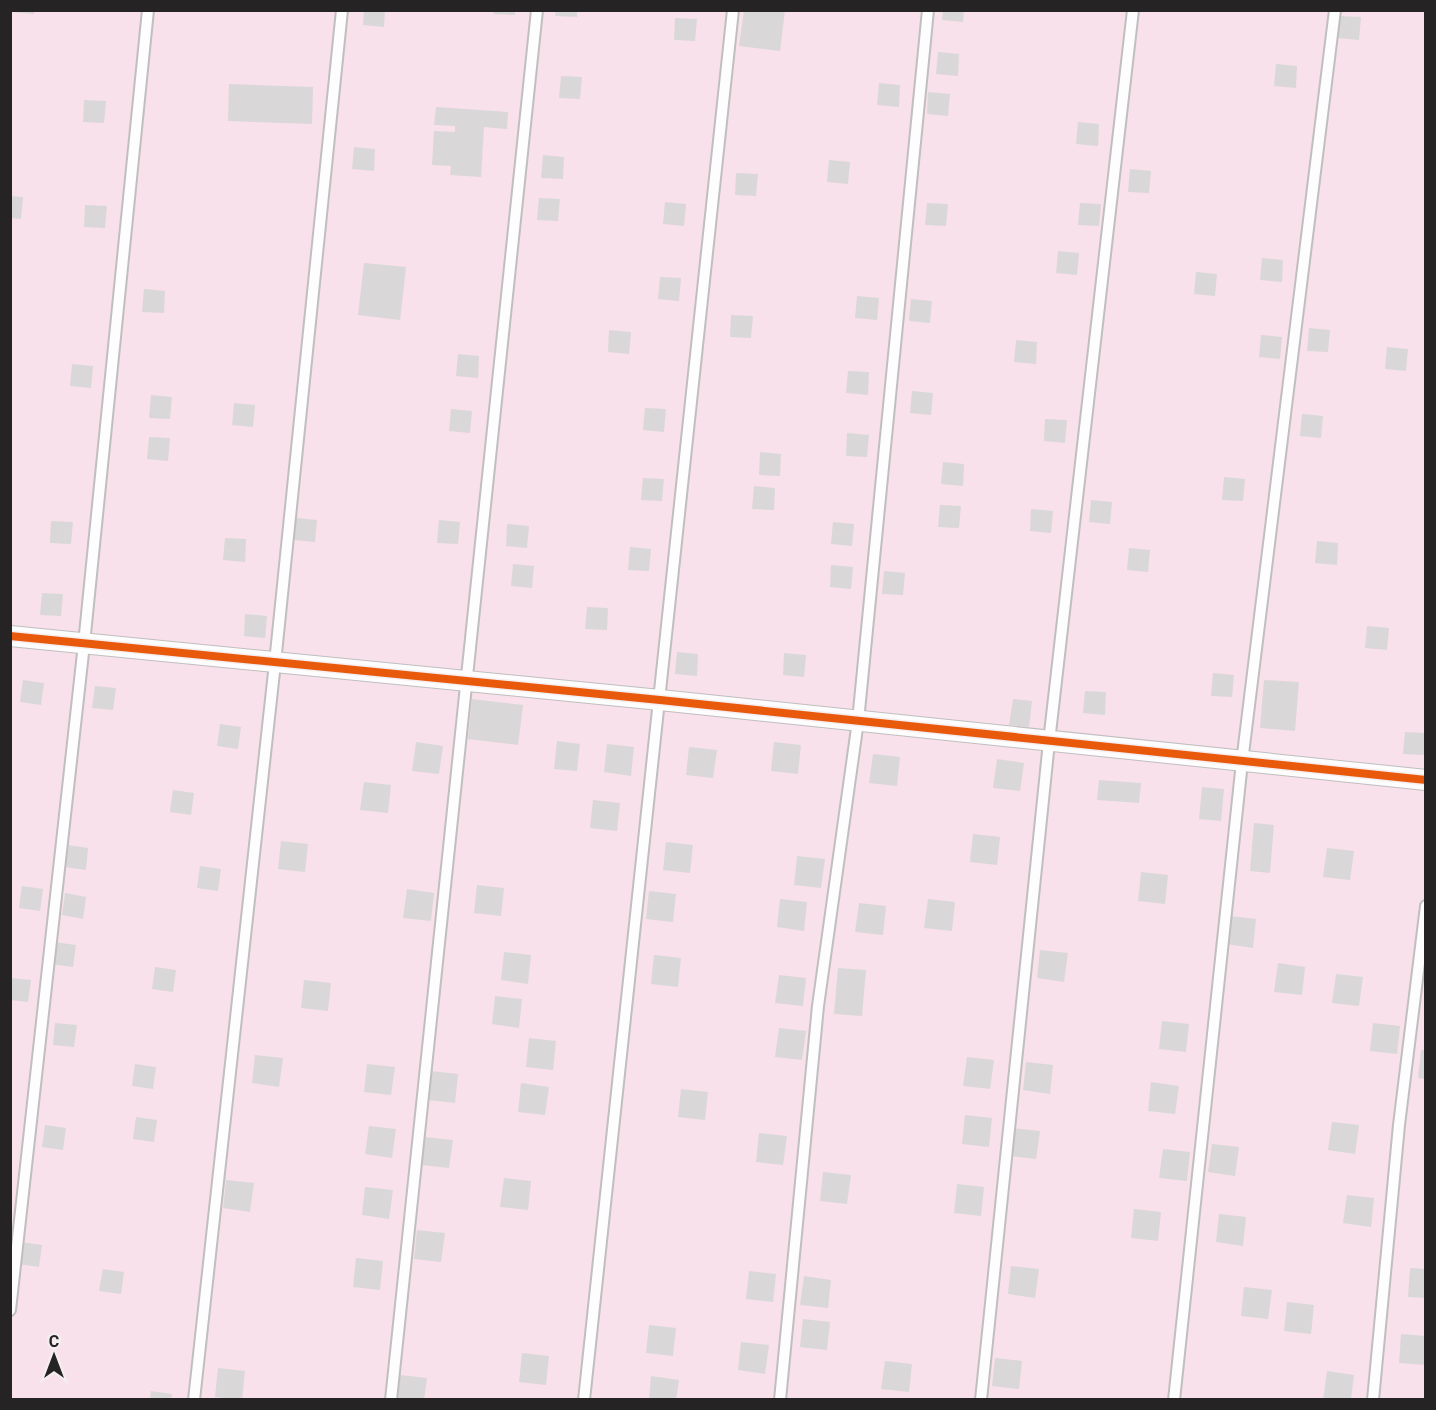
<svg xmlns="http://www.w3.org/2000/svg" width="1436" height="1410" viewBox="0 0 1436 1410" font-family="Roboto,sans-serif">
  <style>
    .green { fill: #f8e1eb }
    .building { fill: #dad7d8 }
    .lines { fill: none; stroke-linecap: round; stroke-linejoin: round }
    .lane-casing { stroke: #c0bebf; stroke-width: 14 }
    .street-casing { stroke: #c0bebf; stroke-width: 22 }
    .lane { stroke: #fdfdfd; stroke-width: 10 }
    .street { stroke: #fdfdfd; stroke-width: 20 }
    .cycleway-casing { stroke: #f4eef0; stroke-width: 11 }
    .cycleway { stroke: #e8590c; stroke-width: 8 }
  </style>
  <rect width="100%" height="100%" fill="#f3eff1"/>
  <rect class="green" x="11" y="11" width="1414" height="1388"/>
  <g class="building">
    <path d="M 11,10 L 34,10 L 34,14 L 11,12 Z"/>
    <path d="M 364,10 L 385,10 L 384,27 L 363,25 Z"/>
    <path d="M 494,10 L 515,10 L 515,15 L 493,14 Z"/>
    <path d="M 556,10 L 577,10 L 577,17 L 555,16 Z"/>
    <path d="M 744,10 L 785,10 L 780,51 L 739,46 Z"/>
    <path d="M 943,10 L 964,10 L 963,22 L 942,20 Z"/>
    <path d="M 1339,16 L 1361,17 L 1359,40 L 1338,38 Z"/>
    <path d="M 675,18 L 697,19 L 695,41 L 674,40 Z"/>
    <path d="M 938,52 L 959,54 L 958,76 L 936,74 Z"/>
    <path d="M 1276,64 L 1297,66 L 1296,88 L 1274,86 Z"/>
    <path d="M 561,76 L 582,77 L 580,99 L 559,98 Z"/>
    <path d="M 879,83 L 900,85 L 899,107 L 877,105 Z"/>
    <path d="M 229,84 L 313,87 L 312,124 L 228,121 Z"/>
    <path d="M 928,92 L 950,94 L 948,116 L 927,114 Z"/>
    <path d="M 84,100 L 106,101 L 104,123 L 83,122 Z"/>
    <path d="M 436,107 L 508,112 L 507,129 L 484,127 L 481,177 L 450,175 L 451,166 L 432,165 L 434,131 L 455,132 L 455,126 L 434,125 Z"/>
    <path d="M 1078,122 L 1099,124 L 1098,146 L 1076,144 Z"/>
    <path d="M 354,147 L 375,149 L 374,171 L 352,169 Z"/>
    <path d="M 543,155 L 564,157 L 563,179 L 541,178 Z"/>
    <path d="M 829,160 L 850,162 L 848,184 L 827,182 Z"/>
    <path d="M 1130,169 L 1151,171 L 1149,193 L 1128,192 Z"/>
    <path d="M 736,173 L 758,174 L 756,196 L 735,195 Z"/>
    <path d="M 10,196 L 23,197 L 21,219 L 10,218 Z"/>
    <path d="M 539,198 L 560,199 L 558,221 L 537,220 Z"/>
    <path d="M 665,202 L 686,204 L 684,226 L 663,224 Z"/>
    <path d="M 927,203 L 948,204 L 946,226 L 925,225 Z"/>
    <path d="M 1080,203 L 1101,204 L 1099,226 L 1078,225 Z"/>
    <path d="M 85,205 L 107,206 L 105,228 L 84,227 Z"/>
    <path d="M 1058,251 L 1079,253 L 1077,275 L 1056,273 Z"/>
    <path d="M 1262,258 L 1283,260 L 1282,282 L 1260,280 Z"/>
    <path d="M 364,263 L 406,267 L 400,320 L 358,315 Z"/>
    <path d="M 1196,272 L 1217,274 L 1215,296 L 1194,294 Z"/>
    <path d="M 660,277 L 681,278 L 679,301 L 658,299 Z"/>
    <path d="M 144,289 L 165,291 L 164,313 L 142,312 Z"/>
    <path d="M 857,296 L 879,298 L 877,320 L 855,318 Z"/>
    <path d="M 911,299 L 932,301 L 930,323 L 909,321 Z"/>
    <path d="M 731,315 L 753,316 L 751,338 L 730,337 Z"/>
    <path d="M 1309,328 L 1330,330 L 1328,352 L 1307,351 Z"/>
    <path d="M 609,330 L 631,332 L 629,354 L 608,352 Z"/>
    <path d="M 1261,335 L 1282,337 L 1280,359 L 1259,357 Z"/>
    <path d="M 1016,340 L 1037,342 L 1036,364 L 1014,362 Z"/>
    <path d="M 1387,347 L 1408,349 L 1406,371 L 1385,369 Z"/>
    <path d="M 458,354 L 479,356 L 478,378 L 456,376 Z"/>
    <path d="M 72,364 L 93,366 L 91,388 L 70,386 Z"/>
    <path d="M 848,371 L 869,372 L 868,395 L 846,393 Z"/>
    <path d="M 912,391 L 933,393 L 931,415 L 910,413 Z"/>
    <path d="M 151,395 L 172,397 L 170,419 L 149,418 Z"/>
    <path d="M 234,403 L 255,405 L 253,427 L 232,425 Z"/>
    <path d="M 645,408 L 666,409 L 664,432 L 643,430 Z"/>
    <path d="M 451,409 L 472,411 L 470,433 L 449,431 Z"/>
    <path d="M 1302,414 L 1323,416 L 1321,438 L 1300,436 Z"/>
    <path d="M 1045,419 L 1067,420 L 1065,443 L 1044,441 Z"/>
    <path d="M 847,433 L 869,435 L 867,457 L 846,456 Z"/>
    <path d="M 149,437 L 170,438 L 168,461 L 147,459 Z"/>
    <path d="M 760,452 L 781,454 L 780,476 L 759,475 Z"/>
    <path d="M 943,462 L 964,464 L 963,486 L 941,484 Z"/>
    <path d="M 1224,477 L 1245,479 L 1243,501 L 1222,500 Z"/>
    <path d="M 643,478 L 664,479 L 662,501 L 641,500 Z"/>
    <path d="M 754,486 L 775,488 L 774,510 L 752,509 Z"/>
    <path d="M 1091,500 L 1112,502 L 1110,524 L 1089,522 Z"/>
    <path d="M 940,505 L 961,506 L 959,528 L 938,527 Z"/>
    <path d="M 1031,509 L 1053,511 L 1051,533 L 1030,531 Z"/>
    <path d="M 296,518 L 317,520 L 315,542 L 294,540 Z"/>
    <path d="M 439,520 L 460,522 L 458,544 L 437,543 Z"/>
    <path d="M 51,521 L 73,522 L 71,544 L 50,543 Z"/>
    <path d="M 833,522 L 854,524 L 852,546 L 831,544 Z"/>
    <path d="M 507,524 L 529,526 L 527,548 L 506,546 Z"/>
    <path d="M 225,538 L 246,539 L 245,562 L 223,560 Z"/>
    <path d="M 1317,541 L 1338,543 L 1337,565 L 1315,563 Z"/>
    <path d="M 630,547 L 651,549 L 649,571 L 628,570 Z"/>
    <path d="M 1129,548 L 1150,550 L 1148,572 L 1127,570 Z"/>
    <path d="M 513,564 L 534,566 L 532,588 L 511,586 Z"/>
    <path d="M 831,565 L 853,567 L 851,589 L 830,587 Z"/>
    <path d="M 884,571 L 905,573 L 903,595 L 882,594 Z"/>
    <path d="M 42,593 L 63,594 L 61,616 L 40,615 Z"/>
    <path d="M 587,607 L 608,608 L 607,630 L 585,629 Z"/>
    <path d="M 245,614 L 267,616 L 265,638 L 244,636 Z"/>
    <path d="M 1367,626 L 1389,628 L 1387,650 L 1365,648 Z"/>
    <path d="M 677,652 L 698,654 L 697,676 L 675,674 Z"/>
    <path d="M 784,653 L 806,655 L 804,677 L 783,675 Z"/>
    <path d="M 1213,673 L 1234,675 L 1232,697 L 1211,696 Z"/>
    <path d="M 23,680 L 44,683 L 41,705 L 20,702 Z"/>
    <path d="M 1264,680 L 1299,682 L 1295,731 L 1260,728 Z"/>
    <path d="M 95,686 L 116,688 L 113,710 L 92,708 Z"/>
    <path d="M 1085,691 L 1106,692 L 1105,715 L 1083,713 Z"/>
    <path d="M 472,699 L 523,705 L 518,745 L 468,739 Z"/>
    <path d="M 1013,699 L 1032,701 L 1029,727 L 1009,725 Z"/>
    <path d="M 220,724 L 241,727 L 238,749 L 217,746 Z"/>
    <path d="M 1405,732 L 1426,733 L 1425,755 L 1403,754 Z"/>
    <path d="M 557,741 L 580,744 L 577,771 L 554,769 Z"/>
    <path d="M 416,742 L 443,746 L 439,774 L 412,771 Z"/>
    <path d="M 774,742 L 801,745 L 798,774 L 771,771 Z"/>
    <path d="M 607,744 L 634,747 L 631,776 L 604,772 Z"/>
    <path d="M 689,747 L 717,750 L 713,778 L 686,775 Z"/>
    <path d="M 873,754 L 900,757 L 897,786 L 869,783 Z"/>
    <path d="M 997,759 L 1024,763 L 1020,791 L 993,788 Z"/>
    <path d="M 1099,780 L 1141,783 L 1139,803 L 1097,800 Z"/>
    <path d="M 364,782 L 391,785 L 388,813 L 360,810 Z"/>
    <path d="M 1202,787 L 1224,789 L 1221,821 L 1199,819 Z"/>
    <path d="M 173,790 L 194,793 L 191,815 L 170,812 Z"/>
    <path d="M 593,800 L 620,803 L 617,831 L 590,828 Z"/>
    <path d="M 1254,823 L 1274,825 L 1270,873 L 1250,871 Z"/>
    <path d="M 973,834 L 1000,837 L 997,865 L 970,862 Z"/>
    <path d="M 281,841 L 308,844 L 305,872 L 278,869 Z"/>
    <path d="M 666,842 L 693,845 L 690,873 L 663,870 Z"/>
    <path d="M 67,845 L 88,848 L 86,870 L 64,867 Z"/>
    <path d="M 1327,848 L 1354,851 L 1350,880 L 1323,877 Z"/>
    <path d="M 797,856 L 825,859 L 821,888 L 794,885 Z"/>
    <path d="M 200,866 L 221,869 L 218,891 L 197,888 Z"/>
    <path d="M 1141,872 L 1168,875 L 1165,904 L 1138,901 Z"/>
    <path d="M 477,885 L 504,888 L 501,916 L 474,913 Z"/>
    <path d="M 22,886 L 43,889 L 40,911 L 19,908 Z"/>
    <path d="M 407,889 L 434,893 L 431,921 L 403,918 Z"/>
    <path d="M 649,891 L 676,894 L 673,922 L 646,919 Z"/>
    <path d="M 65,893 L 86,897 L 83,919 L 62,915 Z"/>
    <path d="M 780,899 L 807,902 L 804,931 L 777,927 Z"/>
    <path d="M 928,899 L 955,902 L 952,931 L 924,928 Z"/>
    <path d="M 859,903 L 886,906 L 883,935 L 855,932 Z"/>
    <path d="M 1229,916 L 1256,919 L 1253,948 L 1226,944 Z"/>
    <path d="M 54,942 L 76,945 L 73,967 L 51,964 Z"/>
    <path d="M 1040,950 L 1068,953 L 1064,982 L 1037,978 Z"/>
    <path d="M 504,952 L 531,955 L 528,984 L 501,980 Z"/>
    <path d="M 654,955 L 681,958 L 678,987 L 651,984 Z"/>
    <path d="M 1278,963 L 1305,967 L 1302,995 L 1274,992 Z"/>
    <path d="M 155,967 L 176,970 L 173,992 L 152,989 Z"/>
    <path d="M 838,968 L 866,970 L 862,1016 L 834,1014 Z"/>
    <path d="M 1336,974 L 1363,977 L 1359,1006 L 1332,1003 Z"/>
    <path d="M 779,975 L 806,978 L 803,1006 L 775,1003 Z"/>
    <path d="M 10,978 L 31,980 L 28,1002 L 10,1000 Z"/>
    <path d="M 304,980 L 331,983 L 328,1011 L 301,1008 Z"/>
    <path d="M 495,996 L 522,999 L 519,1028 L 492,1024 Z"/>
    <path d="M 1162,1021 L 1189,1024 L 1186,1052 L 1159,1049 Z"/>
    <path d="M 55,1023 L 77,1025 L 74,1047 L 53,1045 Z"/>
    <path d="M 1373,1023 L 1400,1026 L 1397,1054 L 1370,1051 Z"/>
    <path d="M 779,1028 L 806,1031 L 802,1060 L 775,1057 Z"/>
    <path d="M 529,1038 L 556,1041 L 553,1070 L 526,1067 Z"/>
    <path d="M 1421,1050 L 1426,1050 L 1426,1079 L 1418,1078 Z"/>
    <path d="M 255,1055 L 283,1058 L 279,1087 L 252,1083 Z"/>
    <path d="M 967,1057 L 994,1060 L 990,1089 L 963,1086 Z"/>
    <path d="M 1026,1062 L 1053,1065 L 1050,1094 L 1023,1090 Z"/>
    <path d="M 135,1064 L 156,1067 L 153,1089 L 132,1086 Z"/>
    <path d="M 367,1064 L 395,1067 L 391,1095 L 364,1092 Z"/>
    <path d="M 431,1071 L 458,1074 L 455,1103 L 428,1100 Z"/>
    <path d="M 1151,1082 L 1179,1086 L 1175,1114 L 1148,1111 Z"/>
    <path d="M 521,1083 L 549,1087 L 545,1115 L 518,1112 Z"/>
    <path d="M 681,1089 L 708,1092 L 705,1120 L 678,1117 Z"/>
    <path d="M 965,1115 L 992,1118 L 989,1147 L 962,1144 Z"/>
    <path d="M 136,1117 L 157,1120 L 154,1142 L 133,1139 Z"/>
    <path d="M 1332,1122 L 1359,1125 L 1355,1154 L 1328,1150 Z"/>
    <path d="M 45,1125 L 66,1128 L 63,1150 L 42,1147 Z"/>
    <path d="M 369,1126 L 396,1129 L 392,1158 L 365,1154 Z"/>
    <path d="M 1012,1128 L 1040,1131 L 1036,1159 L 1009,1156 Z"/>
    <path d="M 759,1133 L 787,1136 L 783,1165 L 756,1162 Z"/>
    <path d="M 425,1137 L 453,1140 L 449,1168 L 422,1165 Z"/>
    <path d="M 1212,1144 L 1239,1147 L 1235,1176 L 1208,1172 Z"/>
    <path d="M 1163,1149 L 1190,1152 L 1187,1181 L 1159,1178 Z"/>
    <path d="M 823,1172 L 851,1175 L 847,1204 L 820,1201 Z"/>
    <path d="M 504,1178 L 531,1181 L 528,1210 L 500,1207 Z"/>
    <path d="M 226,1180 L 254,1183 L 250,1212 L 223,1208 Z"/>
    <path d="M 957,1184 L 984,1187 L 981,1216 L 954,1213 Z"/>
    <path d="M 365,1187 L 393,1190 L 389,1219 L 362,1215 Z"/>
    <path d="M 1347,1195 L 1374,1198 L 1371,1227 L 1343,1223 Z"/>
    <path d="M 1134,1209 L 1161,1212 L 1158,1241 L 1131,1238 Z"/>
    <path d="M 1219,1214 L 1246,1217 L 1243,1246 L 1216,1242 Z"/>
    <path d="M 417,1230 L 445,1233 L 441,1262 L 414,1259 Z"/>
    <path d="M 21,1242 L 42,1245 L 39,1267 L 18,1264 Z"/>
    <path d="M 356,1258 L 383,1261 L 380,1290 L 353,1287 Z"/>
    <path d="M 1011,1266 L 1039,1269 L 1035,1298 L 1008,1294 Z"/>
    <path d="M 1410,1268 L 1426,1269 L 1426,1298 L 1408,1297 Z"/>
    <path d="M 103,1269 L 124,1272 L 121,1294 L 99,1291 Z"/>
    <path d="M 749,1271 L 776,1274 L 773,1302 L 746,1299 Z"/>
    <path d="M 804,1276 L 831,1280 L 828,1308 L 800,1305 Z"/>
    <path d="M 1244,1287 L 1272,1290 L 1268,1319 L 1241,1316 Z"/>
    <path d="M 1287,1302 L 1314,1305 L 1311,1334 L 1284,1331 Z"/>
    <path d="M 803,1319 L 830,1322 L 827,1350 L 800,1347 Z"/>
    <path d="M 649,1325 L 676,1328 L 673,1356 L 646,1353 Z"/>
    <path d="M 1401,1334 L 1426,1336 L 1426,1365 L 1399,1363 Z"/>
    <path d="M 741,1342 L 769,1345 L 765,1374 L 738,1370 Z"/>
    <path d="M 522,1353 L 549,1356 L 546,1385 L 519,1382 Z"/>
    <path d="M 995,1358 L 1022,1361 L 1019,1389 L 992,1386 Z"/>
    <path d="M 885,1361 L 912,1364 L 909,1392 L 881,1389 Z"/>
    <path d="M 218,1368 L 245,1371 L 242,1400 L 215,1397 Z"/>
    <path d="M 1327,1371 L 1354,1375 L 1351,1400 L 1323,1400 Z"/>
    <path d="M 400,1375 L 427,1378 L 424,1400 L 397,1400 Z"/>
    <path d="M 651,1376 L 679,1380 L 676,1400 L 649,1400 Z"/>
    <path d="M 151,1391 L 172,1394 L 171,1400 L 150,1400 Z"/>
  </g>
  <g class="lines">
    <g class="lane-casing">
      <g id="lane">
        <path d="M 10,1310 L 84,644 L 148,10"/>
        <path d="M 194,1400 L 275,663 L 342,10"/>
        <path d="M 391,1400 L 537,10"/>
        <path d="M 584,1400 L 733,10"/>
        <path d="M 780,1400 L 818,1006 L 858,721 L 928,10"/>
        <path d="M 981,1400 L 1049,742 L 1133,10"/>
        <path d="M 1174,1400 L 1242,762 L 1335,10"/>
        <path d="M 1373,1400 L 1399,1125 L 1426,906"/>
      </g>
    </g>
    <g class="street-casing">
      <path id="street" d="M 10,636 L 660,700 L 1426,780"/>
    </g>
    <use href="#lane" class="lane"/>
    <use href="#street" class="street"/>
    <g class="cycleway-casing">
      <path id="cycleway" d="M 10,636 L 660,700 L 1426,780"/>
    </g>
    <use href="#cycleway" class="cycleway"/>
  </g>
  <rect width="1436" height="1410" fill="none" stroke="#262324" stroke-width="24"/>
  <g transform="translate(54 1356)" stroke="#f4eef0" stroke-width="4.5" paint-order="stroke">
  <path d="M0-4.5L10 22L0 15L-10 22Z" fill="#262324"/>
  <text y="-9" font-size="16" font-weight="bold" text-anchor="middle" fill="#262324">С</text>
  </g>
</svg>
